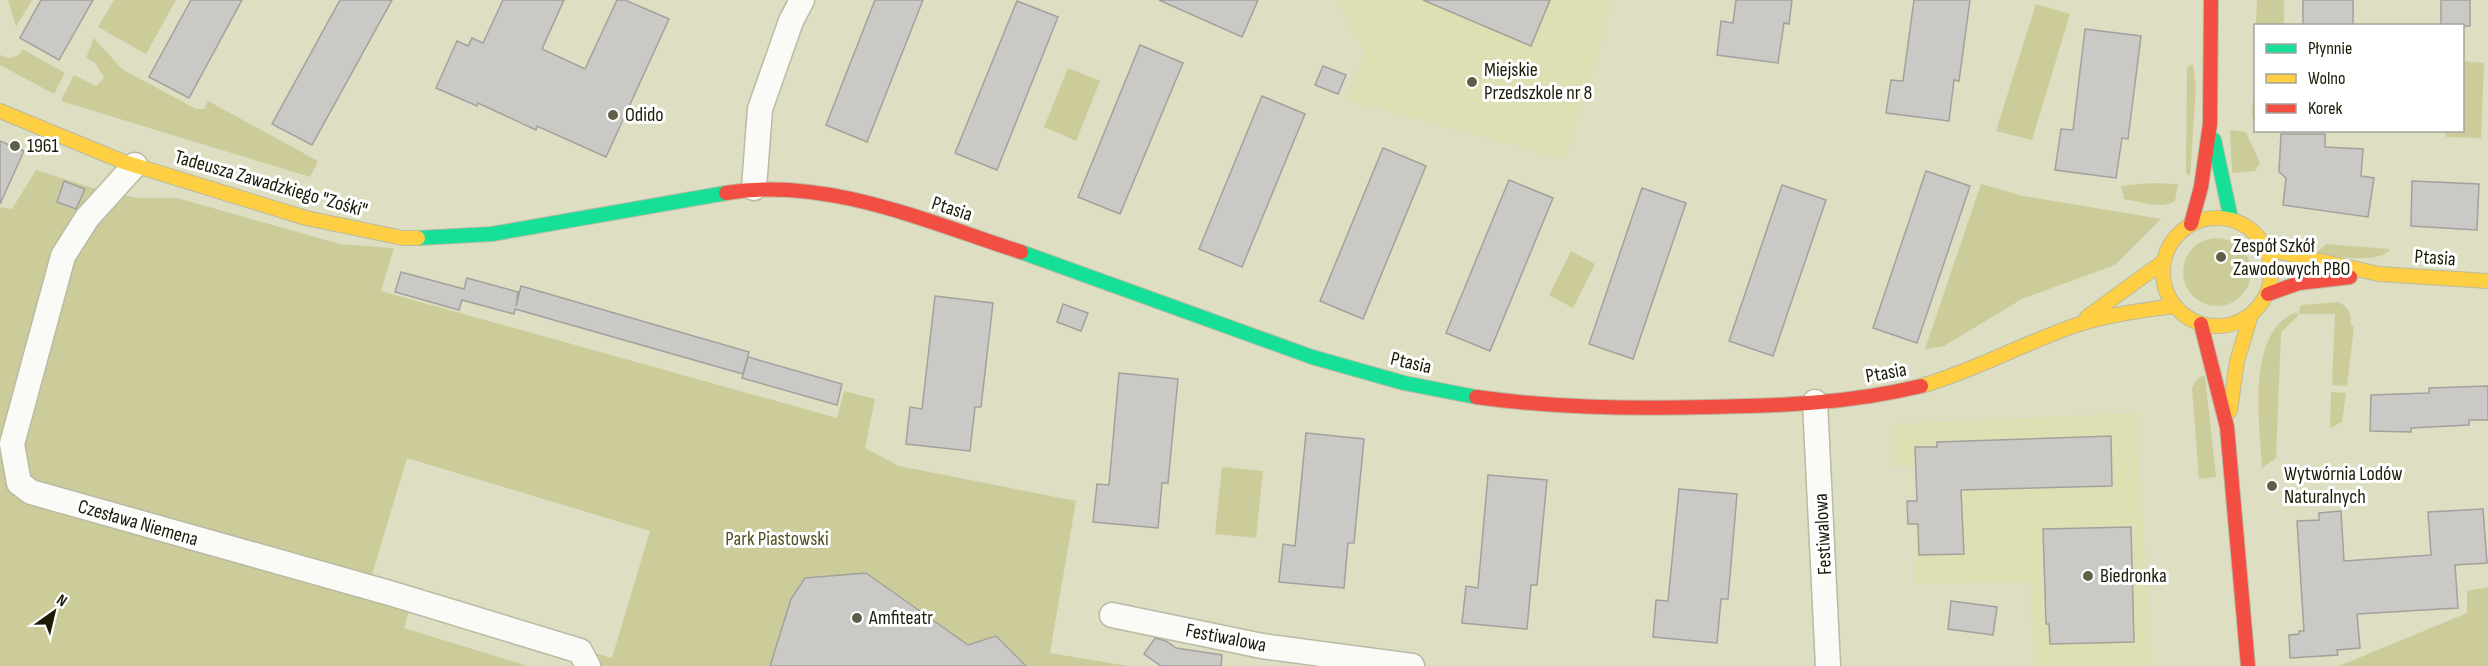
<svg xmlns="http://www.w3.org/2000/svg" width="2488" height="666" viewBox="0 0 2488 666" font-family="'Sofia Sans Condensed',sans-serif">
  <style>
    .built { fill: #dedfb3 }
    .green { fill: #cbcc9a }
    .building { fill: #cac9c6; stroke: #a2a19d; stroke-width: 1.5 }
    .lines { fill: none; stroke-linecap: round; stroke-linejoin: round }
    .street-casing { stroke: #babaa5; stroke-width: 27 }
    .fast-casing { stroke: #babaa5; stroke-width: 16 }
    .slow-casing { stroke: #babaa5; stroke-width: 16 }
    .jam-casing { stroke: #babaa5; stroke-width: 16 }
    .street { stroke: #fafaf6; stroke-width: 24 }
    .fast { stroke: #16e098; stroke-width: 14 }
    .slow { stroke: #ffcf43; stroke-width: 14 }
    .jam { stroke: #f24e42; stroke-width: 14 }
    .poi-dot { fill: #5f5f49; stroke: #fff; stroke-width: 2 }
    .labels { text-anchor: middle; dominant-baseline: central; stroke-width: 6; stroke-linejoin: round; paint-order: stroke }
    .poi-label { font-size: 20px; fill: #1b1b08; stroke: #fff; text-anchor: start }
    .street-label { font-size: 20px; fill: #1b1b08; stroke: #fff }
    .park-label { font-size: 20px; fill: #505020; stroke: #fff }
  </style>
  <rect width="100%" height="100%" fill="#dedec3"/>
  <g class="built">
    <path d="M 1336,0 L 1611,0 L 1598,56 L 1564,159 L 1347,100 L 1365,51 Z"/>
    <path d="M 2136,413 L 2152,666 L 2034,666 L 2030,582 L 1915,584 L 1915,467 L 1894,466 L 1895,424 Z"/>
  </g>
  <g class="green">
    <path d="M 8,0 L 32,0 L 16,27 Z"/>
    <path d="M 114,0 L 176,0 L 146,54 L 98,27 Z"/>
    <path d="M 2257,0 L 2284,0 L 2284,25 L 2256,25 Z"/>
    <path d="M 2036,4 L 2070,14 L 2032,140 L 1996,131 Z"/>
    <path d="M 94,38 L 122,69 L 196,109 L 204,109 L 208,101 L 318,161 L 310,177 L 61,101 L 74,75 L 96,86 L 104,78 L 95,63 L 86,58 Z"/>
    <path d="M 22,49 L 65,73 L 54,94 L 0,65 L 0,55 L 10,58 L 19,55 Z"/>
    <path d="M 2255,59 L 2255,128 L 2252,115 Z"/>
    <path d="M 2463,61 L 2484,63 L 2481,138 L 2446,137 L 2446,131 L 2462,130 Z"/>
    <path d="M 2193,64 L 2196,87 L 2190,176 L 2186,173 L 2187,68 Z"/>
    <path d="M 1068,68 L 1100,81 L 1076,141 L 1044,127 Z"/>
    <path d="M 2230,130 L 2246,132 L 2260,163 L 2255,171 L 2232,173 Z"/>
    <path d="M 36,170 L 96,189 L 137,198 L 177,198 L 340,244 L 394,248 L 381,291 L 837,418 L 844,391 L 875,399 L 865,448 L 899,466 L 1076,501 L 1050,653 L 1128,666 L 584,666 L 592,652 L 612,658 L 650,531 L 407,458 L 365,598 L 409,611 L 404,628 L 528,666 L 0,666 L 0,207 L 12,209 Z"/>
    <path d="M 2151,183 L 2178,184 L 2175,201 C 2163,210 2138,201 2124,199 L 2121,186 Z"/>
    <path d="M 1981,184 L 2023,196 L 2161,219 L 2115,265 L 2022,299 L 1944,346 L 1925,349 Z"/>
    <circle cx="2217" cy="272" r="34"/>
    <path d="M 2326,244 L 2390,249 C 2380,265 2333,256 2315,254 Z"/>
    <path d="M 1571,251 L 1595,264 L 1573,308 L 1549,295 Z"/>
    <path d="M 2338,302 C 2348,306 2352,314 2350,324 L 2354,326 L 2347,386 L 2332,385 L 2335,314 L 2300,314 L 2299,312 L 2301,305 Z"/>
    <path d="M 2296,312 L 2299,315 L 2281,332 L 2276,458 L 2262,468 C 2260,424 2245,333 2296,312 Z"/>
    <path d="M 2202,376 L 2205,376 L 2216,477 L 2199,479 L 2192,388 L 2197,379 Z"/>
    <path d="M 2331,392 L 2346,393 L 2342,422 L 2330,428 Z"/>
    <path d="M 1222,467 L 1263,471 L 1256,538 L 1215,534 Z"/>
    <path d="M 2488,587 L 2488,666 L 2339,666 L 2467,613 L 2467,591 Z"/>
  </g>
  <g class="building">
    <path d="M 41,0 L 93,0 L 59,60 L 20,38 Z"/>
    <path d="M 191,0 L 242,0 L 189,98 L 149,77 Z"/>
    <path d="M 340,0 L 392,0 L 312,145 L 272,124 Z"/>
    <path d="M 503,0 L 564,0 L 542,49 L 585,69 L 617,0 L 625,0 L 669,19 L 606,157 L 537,126 L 536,130 L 478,103 L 477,106 L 436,88 L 457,41 L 468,46 L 472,38 L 483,43 Z"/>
    <path d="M 875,0 L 923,0 L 867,142 L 826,125 Z"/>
    <path d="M 1159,0 L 1258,0 L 1242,37 Z"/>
    <path d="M 1423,0 L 1550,0 L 1531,46 Z"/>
    <path d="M 1736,0 L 1792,0 L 1789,24 L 1784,23 L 1778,63 L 1717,55 L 1721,21 L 1733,23 Z"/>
    <path d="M 1914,0 L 1970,0 L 1959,81 L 1954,80 L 1949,121 L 1886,113 L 1891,80 L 1903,81 Z"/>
    <rect x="2303" y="0" width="50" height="26"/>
    <rect x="2441" y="0" width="29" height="26"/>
    <path d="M 1017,1 L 1058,17 L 997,170 L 955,153 Z"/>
    <path d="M 2085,29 L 2141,36 L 2128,139 L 2122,138 L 2116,178 L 2055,170 L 2061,129 L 2073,130 Z"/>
    <path d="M 1140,45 L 1183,63 L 1120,214 L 1078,197 Z"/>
    <path d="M 1323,66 L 1346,75 L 1338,94 L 1315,85 Z"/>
    <path d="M 1262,96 L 1305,114 L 1242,267 L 1199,249 Z"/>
    <path d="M 2281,134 L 2325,134 L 2325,147 L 2363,149 L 2361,176 L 2374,178 L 2368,217 L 2283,205 L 2286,178 L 2279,172 Z"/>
    <path d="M 0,141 L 24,151 L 0,204 Z"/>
    <path d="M 1383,148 L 1426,166 L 1363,319 L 1320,301 Z"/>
    <path d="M 1926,171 L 1970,186 L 1917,343 L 1873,328 Z"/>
    <path d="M 1509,180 L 1553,198 L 1490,351 L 1446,333 Z"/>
    <path d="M 64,181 L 85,189 L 76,209 L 57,202 Z"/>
    <path d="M 2412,181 L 2479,184 L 2477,230 L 2411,226 Z"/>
    <path d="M 1782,185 L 1826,200 L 1773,356 L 1729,341 Z"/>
    <path d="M 1642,188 L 1686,203 L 1633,359 L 1589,344 Z"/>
    <path d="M 401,272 L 464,289 L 467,278 L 518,292 L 516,306 L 521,286 L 749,352 L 743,374 L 515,309 L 514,314 L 462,300 L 459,310 L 395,292 Z"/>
    <path d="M 935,296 L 993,303 L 981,407 L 975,407 L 970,451 L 906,444 L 910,407 L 922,409 Z"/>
    <path d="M 1063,304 L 1088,313 L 1081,331 L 1057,322 Z"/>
    <path d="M 748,357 L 842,384 L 837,405 L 742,378 Z"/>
    <path d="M 1119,373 L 1178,379 L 1168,483 L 1162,483 L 1158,528 L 1093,522 L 1097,484 L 1109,485 Z"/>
    <path d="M 2488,386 L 2488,420 L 2469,420 L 2469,425 L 2411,428 L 2411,432 L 2370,431 L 2371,395 L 2429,393 L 2429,388 Z"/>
    <path d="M 1306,433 L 1364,439 L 1354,543 L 1348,543 L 1344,588 L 1279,582 L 1283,544 L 1295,546 Z"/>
    <path d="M 2111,436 L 2112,486 L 1961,490 L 1964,554 L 1919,555 L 1918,524 L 1908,524 L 1907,501 L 1917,501 L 1915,447 L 1937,447 L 1937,442 Z"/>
    <path d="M 1488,475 L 1547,480 L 1537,585 L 1531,585 L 1527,629 L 1462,623 L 1466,586 L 1478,588 Z"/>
    <path d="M 1679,489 L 1737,494 L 1728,599 L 1721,599 L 1717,643 L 1653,637 L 1656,600 L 1668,601 Z"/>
    <path d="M 2483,509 L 2487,563 L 2455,565 L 2458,608 L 2357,614 L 2360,648 L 2337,650 L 2338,655 L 2290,658 L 2289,635 L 2299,634 L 2299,631 L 2304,631 L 2297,521 L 2319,520 L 2319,513 L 2341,511 L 2344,561 L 2431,555 L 2428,512 Z"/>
    <path d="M 2131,527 L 2134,642 L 2050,644 L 2049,624 L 2046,624 L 2043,529 Z"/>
    <path d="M 866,573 L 968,645 L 996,636 L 1026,666 L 770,666 L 791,599 L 805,578 Z"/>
    <path d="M 1951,601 L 1997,607 L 1993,635 L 1948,629 Z"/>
    <path d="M 1155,638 L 1166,641 L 1176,648 L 1222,655 L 1221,666 L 1161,666 L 1144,654 Z"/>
  </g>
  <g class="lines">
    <g class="street-casing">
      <g id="street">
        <path d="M 135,165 L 87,218 L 63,256 L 12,444 L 19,483 L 31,492 L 393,594 L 580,651 L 588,666"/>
        <path d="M 754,188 L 760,109 L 791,21 L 802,0"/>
        <path d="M 1815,402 L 1828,666"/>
        <path d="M 1112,615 L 1262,646 L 1412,666"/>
      </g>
    </g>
    <g class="fast-casing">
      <g id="fast">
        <path d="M 2214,140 L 2231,219"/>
        <path d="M 418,238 L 492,234 L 726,193"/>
        <path d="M 1021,252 L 1312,357 L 1404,383 L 1476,397"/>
      </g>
    </g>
    <g class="slow-casing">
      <g id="slow">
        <path d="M 0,111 L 124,162 L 306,218 L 403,238 L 418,238"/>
        <circle cx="2217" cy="272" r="54"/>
        <path d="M 2267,249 L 2379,274 L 2488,281"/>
        <path d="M 2087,317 L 2163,262"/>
        <path d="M 1921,386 C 1973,371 2020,345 2071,327 C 2104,315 2139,311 2174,306"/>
        <path d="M 2230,411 L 2237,361 L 2251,315"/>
      </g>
    </g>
    <g class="jam-casing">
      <g id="jam">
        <path d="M 726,193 C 825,176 928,222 1021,252"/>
        <path d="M 2191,224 L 2201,187 L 2210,124 L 2211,0"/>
        <path d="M 2268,294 L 2299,283 L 2350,277"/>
        <path d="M 2201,324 L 2227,427 L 2248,666"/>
        <path d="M 1476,397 C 1554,408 1631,409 1708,407 C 1780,406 1851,403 1921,386"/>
      </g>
    </g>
    <use href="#street" class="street"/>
    <use href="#fast" class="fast"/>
    <use href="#slow" class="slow"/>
    <use href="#jam" class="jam"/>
  </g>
  <g class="poi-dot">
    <circle cx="1472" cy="82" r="6"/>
    <circle cx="613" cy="115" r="6"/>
    <circle cx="15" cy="146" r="6"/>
    <circle cx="2221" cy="257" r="6"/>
    <circle cx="2272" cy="486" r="6"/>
    <circle cx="2088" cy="576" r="6"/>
    <circle cx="857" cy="618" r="6"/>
  </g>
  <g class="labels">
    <g class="poi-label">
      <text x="1484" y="70">Miejskie<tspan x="1484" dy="23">Przedszkole nr 8</tspan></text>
      <text x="625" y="115">Odido</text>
      <text x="27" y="146">1961</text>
      <text x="2233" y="246">Zespół Szkół<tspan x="2233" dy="23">Zawodowych PBO</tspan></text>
      <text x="2284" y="474">Wytwórnia Lodów<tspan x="2284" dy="23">Naturalnych</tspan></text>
      <text x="2100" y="576">Biedronka</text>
      <text x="869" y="618">Amfiteatr</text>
    </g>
    <g class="street-label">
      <text transform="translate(271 184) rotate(16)">Tadeusza Zawadzkiego "Zośki"</text>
      <text transform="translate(952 209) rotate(18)">Ptasia</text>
      <text transform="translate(2435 258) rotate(4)">Ptasia</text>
      <text transform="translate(1411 363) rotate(13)">Ptasia</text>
      <text transform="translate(1886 373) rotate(-10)">Ptasia</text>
      <text transform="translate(138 523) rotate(16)">Czesława Niemena</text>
      <text transform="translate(1823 534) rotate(-93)">Festiwalowa</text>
      <text transform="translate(1226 638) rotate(11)">Festiwalowa</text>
    </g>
    <g class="park-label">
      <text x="777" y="539">Park Piastowski</text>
    </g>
  </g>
  <rect x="2254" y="24" width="210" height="108" fill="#ffffff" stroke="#a4a49c" stroke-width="1.5"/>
  <rect x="2266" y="44" width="30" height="9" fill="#16e098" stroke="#a4a49c" stroke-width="1.5"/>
  <text x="2308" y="54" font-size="18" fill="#1b1b08">Płynnie</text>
  <rect x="2266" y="74" width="30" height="9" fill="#ffcf43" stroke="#a4a49c" stroke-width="1.5"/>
  <text x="2308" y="84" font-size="18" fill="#1b1b08">Wolno</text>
  <rect x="2266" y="104" width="30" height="9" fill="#f24e42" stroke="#a4a49c" stroke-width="1.5"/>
  <text x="2308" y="114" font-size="18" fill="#1b1b08">Korek</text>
  <g transform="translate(54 612) rotate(34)" stroke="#ffffff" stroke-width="4.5" paint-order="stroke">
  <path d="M0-4.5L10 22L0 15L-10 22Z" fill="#1b1b08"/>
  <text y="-9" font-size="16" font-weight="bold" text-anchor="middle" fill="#1b1b08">N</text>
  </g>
</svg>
